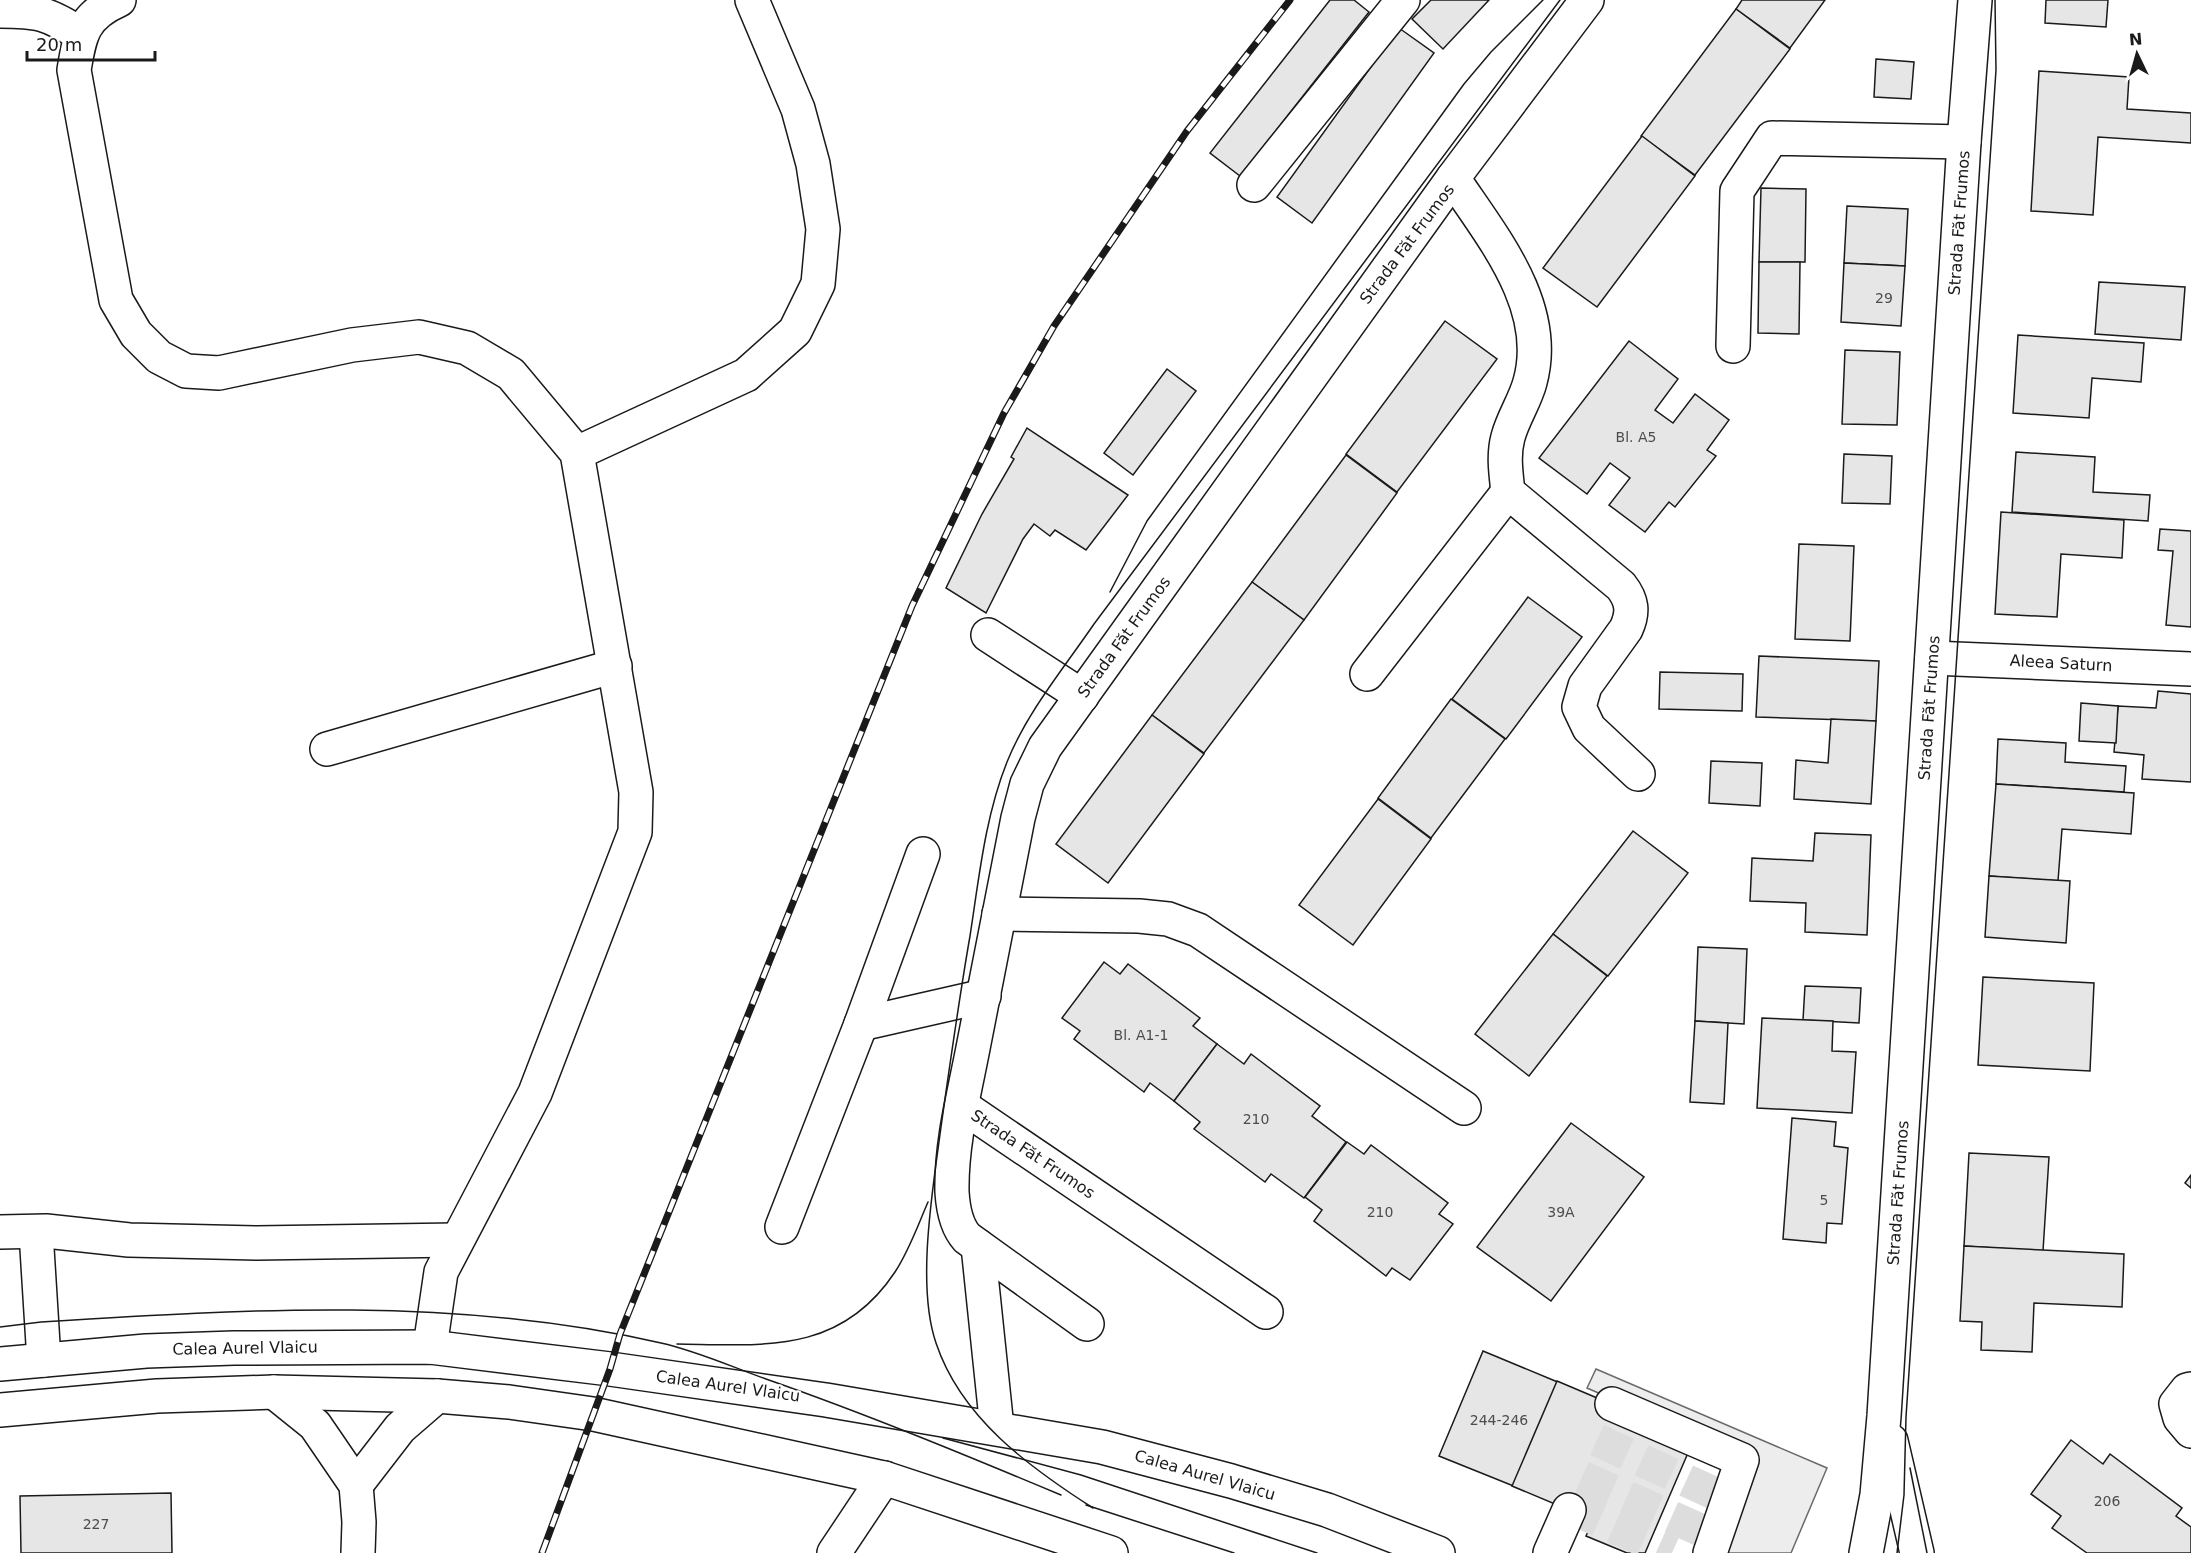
<svg xmlns="http://www.w3.org/2000/svg" width="2191" height="1553" viewBox="0 0 2191 1553" font-family="'DejaVu Sans',sans-serif">
  <style>
    .built { fill: #ededed; stroke: #6a6a6a; stroke-width: 1.5 }
    .building { fill: #e6e6e6; stroke: #1a1a1a; stroke-width: 1.5 }
    .lines { fill: none; stroke-linecap: round; stroke-linejoin: round }
    .minor-tunnel { stroke: #ddd; stroke-width: 33; stroke-dasharray: 33 16; stroke-linecap: butt }
    .minor-casing { stroke: #1a1a1a; stroke-width: 36 }
    .major-casing { stroke: #1a1a1a; stroke-width: 36 }
    .minor { stroke: #fff; stroke-width: 33 }
    .major { stroke: #fff; stroke-width: 33 }
    .tram { stroke: #1a1a1a; stroke-width: 1.5 }
    .rail-casing { stroke: #1a1a1a; stroke-width: 7 }
    .rail { stroke: #fff; stroke-width: 4.5; stroke-dasharray: 14; stroke-linecap: butt }
    .labels { text-anchor: middle; dominant-baseline: central; stroke-width: 4.5; stroke-linejoin: round; paint-order: stroke }
    .number-label { font-size: 14px; fill: #4d4d4d }
    .street-label { font-size: 16px; fill: #1a1a1a; stroke: #fff }
  </style>
  <rect width="100%" height="100%" fill="#fff"/>
  <path class="built" d="M 1596,1369 L 1827,1468 L 1791,1553 L 1717,1553 L 1756,1461 L 1587,1388 Z"/>
  <g class="building">
    <path d="M 1330,0 L 1354,0 L 1369,12 L 1240,176 L 1210,153 Z"/>
    <path d="M 1431,0 L 1489,0 L 1443,49 L 1412,19 Z"/>
    <path d="M 1742,0 L 1825,0 L 1790,48 L 1736,9 Z"/>
    <path d="M 2046,0 L 2108,0 L 2106,27 L 2045,23 Z"/>
    <path d="M 1736,9 L 1790,49 L 1695,175 L 1641,136 Z"/>
    <path d="M 1399,28 L 1434,53 L 1312,223 L 1277,197 Z"/>
    <path d="M 1876,59 L 1914,62 L 1911,99 L 1874,97 Z"/>
    <path d="M 2039,71 L 2129,77 L 2127,109 L 2191,113 L 2191,143 L 2098,137 L 2093,215 L 2031,211 Z"/>
    <path d="M 1642,136 L 1695,176 L 1597,307 L 1543,268 Z"/>
    <path d="M 1761,188 L 1806,189 L 1805,262 L 1759,262 Z"/>
    <path d="M 1847,206 L 1908,209 L 1905,266 L 1844,263 Z"/>
    <path d="M 1759,262 L 1800,262 L 1799,334 L 1758,333 Z"/>
    <path d="M 1844,263 L 1905,266 L 1901,326 L 1841,322 Z"/>
    <path d="M 2099,282 L 2185,287 L 2181,340 L 2095,334 Z"/>
    <path d="M 1445,321 L 1497,359 L 1397,492 L 1346,454 Z"/>
    <path d="M 2018,335 L 2144,343 L 2141,382 L 2092,378 L 2089,418 L 2013,413 Z"/>
    <path d="M 1629,341 L 1678,379 L 1655,410 L 1673,423 L 1695,394 L 1729,420 L 1707,450 L 1716,456 L 1675,507 L 1669,502 L 1645,532 L 1609,505 L 1630,478 L 1610,463 L 1587,494 L 1539,458 Z"/>
    <path d="M 1845,350 L 1900,352 L 1897,425 L 1842,424 Z"/>
    <path d="M 1167,369 L 1196,391 L 1133,475 L 1104,453 Z"/>
    <path d="M 1027,428 L 1128,495 L 1086,550 L 1055,530 L 1050,536 L 1034,524 L 1023,539 L 986,613 L 946,588 L 982,514 L 1014,459 L 1011,457 Z"/>
    <path d="M 2016,452 L 2095,457 L 2093,492 L 2150,495 L 2148,521 L 2012,512 Z"/>
    <path d="M 1844,454 L 1892,456 L 1890,504 L 1842,503 Z"/>
    <path d="M 1346,455 L 1397,493 L 1304,620 L 1252,582 Z"/>
    <path d="M 2001,512 L 2124,520 L 2122,558 L 2061,554 L 2057,617 L 1995,614 Z"/>
    <path d="M 2160,529 L 2191,531 L 2191,627 L 2166,625 L 2173,551 L 2158,550 Z"/>
    <path d="M 1799,544 L 1854,546 L 1850,641 L 1795,639 Z"/>
    <path d="M 1252,582 L 1304,620 L 1204,753 L 1152,715 Z"/>
    <path d="M 1528,597 L 1582,637 L 1506,739 L 1452,699 Z"/>
    <path d="M 1759,656 L 1879,661 L 1876,721 L 1756,717 Z"/>
    <path d="M 1660,672 L 1743,674 L 1742,711 L 1659,709 Z"/>
    <path d="M 2158,691 L 2191,694 L 2191,782 L 2142,779 L 2144,755 L 2114,752 L 2118,706 L 2156,708 Z"/>
    <path d="M 1451,699 L 1505,739 L 1431,838 L 1378,798 Z"/>
    <path d="M 2081,703 L 2118,706 L 2116,743 L 2079,741 Z"/>
    <path d="M 1152,715 L 1204,754 L 1108,883 L 1056,844 Z"/>
    <path d="M 1831,719 L 1876,721 L 1871,804 L 1794,799 L 1796,760 L 1828,763 Z"/>
    <path d="M 1998,739 L 2066,743 L 2065,762 L 2126,766 L 2124,792 L 1996,784 Z"/>
    <path d="M 1711,761 L 1762,763 L 1760,806 L 1709,803 Z"/>
    <path d="M 1996,784 L 2134,793 L 2131,834 L 2062,829 L 2058,881 L 1989,876 Z"/>
    <path d="M 1378,799 L 1431,839 L 1353,945 L 1299,905 Z"/>
    <path d="M 1633,831 L 1688,873 L 1608,976 L 1553,934 Z"/>
    <path d="M 1815,833 L 1871,835 L 1867,935 L 1805,932 L 1806,903 L 1750,901 L 1752,858 L 1813,861 Z"/>
    <path d="M 1989,876 L 2070,881 L 2066,943 L 1985,937 Z"/>
    <path d="M 1553,934 L 1607,976 L 1529,1076 L 1475,1034 Z"/>
    <path d="M 1698,947 L 1747,949 L 1744,1024 L 1695,1021 Z"/>
    <path d="M 1104,962 L 1120,974 L 1128,964 L 1200,1018 L 1193,1026 L 1217,1044 L 1174,1101 L 1150,1083 L 1144,1092 L 1074,1039 L 1080,1031 L 1062,1018 Z"/>
    <path d="M 1983,977 L 2094,983 L 2090,1071 L 1978,1065 Z"/>
    <path d="M 1805,986 L 1861,988 L 1859,1023 L 1803,1020 Z"/>
    <path d="M 1762,1018 L 1833,1021 L 1832,1051 L 1856,1052 L 1852,1113 L 1757,1108 Z"/>
    <path d="M 1695,1021 L 1728,1023 L 1724,1104 L 1690,1102 Z"/>
    <path d="M 1217,1044 L 1244,1064 L 1251,1054 L 1320,1106 L 1312,1116 L 1346,1142 L 1304,1198 L 1271,1174 L 1265,1182 L 1194,1129 L 1200,1122 L 1174,1101 Z"/>
    <path d="M 1792,1118 L 1836,1122 L 1834,1146 L 1848,1148 L 1842,1224 L 1827,1223 L 1826,1243 L 1783,1239 Z"/>
    <path d="M 1571,1123 L 1644,1177 L 1551,1301 L 1477,1247 Z"/>
    <path d="M 1347,1142 L 1364,1154 L 1371,1145 L 1448,1203 L 1439,1214 L 1453,1224 L 1410,1280 L 1392,1268 L 1386,1276 L 1314,1221 L 1322,1210 L 1305,1197 Z"/>
    <path d="M 1969,1153 L 2049,1157 L 2043,1251 L 1964,1246 Z"/>
    <path d="M 2191,1175 L 2191,1188 L 2185,1183 Z"/>
    <path d="M 1964,1246 L 2124,1254 L 2122,1307 L 2034,1303 L 2032,1352 L 1981,1350 L 1982,1322 L 1960,1321 Z"/>
    <path d="M 1483,1351 L 1560,1383 L 1516,1487 L 1439,1456 Z"/>
    <path d="M 1557,1381 L 1694,1439 L 1645,1553 L 1627,1553 L 1586,1536 L 1593,1520 L 1512,1486 Z"/>
    <path d="M 2071,1440 L 2103,1464 L 2110,1454 L 2182,1508 L 2176,1516 L 2191,1527 L 2191,1553 L 2087,1553 L 2052,1528 L 2061,1516 L 2031,1494 Z"/>
    <path d="M 171,1493 L 172,1553 L 21,1553 L 20,1496 Z"/>
  </g>
  <g class="lines">
    <g class="minor-tunnel">
      <path d="M 1597,1440 L 1729,1500"/>
      <path d="M 1582,1477 L 1716,1537"/>
      <path d="M 1569,1507 L 1672,1553"/>
    </g>
    <g class="minor-casing">
      <g id="minor">
        <path d="M 119,0 C 83,16 80,34 74,70 L 116,300 L 136,334 L 159,357 L 186,371 L 219,373 L 352,345 L 419,337 L 467,348 L 511,374 L 577,453 L 636,792 L 635,832 L 535,1093 L 441,1272 L 430,1347"/>
        <path d="M 0,11 C 38,11 48,13 80,34"/>
        <path d="M 1453,178 C 1492,237 1551,306 1530,382 C 1525,401 1513,418 1508,437 C 1503,455 1506,474 1508,492 L 1621,586 C 1632,600 1634,612 1626,629 L 1585,686 L 1579,707 L 1589,728 L 1638,774"/>
        <path d="M 1254,185 L 1403,0"/>
        <path d="M 1733,346 L 1737,191 L 1772,138 L 1964,142"/>
        <path d="M 577,453 L 746,375 L 795,331 L 818,284 L 823,229 L 813,164 L 798,109 L 752,0"/>
        <path d="M 988,635 L 1082,696"/>
        <path d="M 1932,658 L 2191,669"/>
        <path d="M 1367,674 L 1508,492"/>
        <path d="M 327,749 L 615,666"/>
        <path d="M 999,914 L 1139,916 L 1168,919 L 1198,930 L 1464,1108"/>
        <path d="M 861,1024 L 984,996"/>
        <path d="M 962,1106 L 1266,1312"/>
        <path d="M 782,1227 L 861,1024 L 923,854"/>
        <path d="M 0,1232 L 46,1231 L 129,1240 L 257,1243 L 456,1240"/>
        <path d="M 36,1232 L 44,1360"/>
        <path d="M 978,1246 L 997,1428"/>
        <path d="M 1087,1324 L 967,1238 C 956,1226 953,1208 952,1192 C 951,1142 965,1091 974,1043 C 989,968 1003,893 1018,818 L 1027,784 L 1045,747 L 1453,178 L 1587,0"/>
        <path d="M 2191,1389 L 2187,1390 L 2176,1404 L 2180,1418 L 2191,1431"/>
        <path d="M 274,1392 L 315,1425 L 356,1485 L 359,1522 L 358,1553"/>
        <path d="M 1612,1404 L 1742,1460 L 1710,1553"/>
        <path d="M 356,1485 L 400,1428 L 437,1396"/>
        <path d="M 834,1553 L 884,1478"/>
        <path d="M 1550,1553 L 1569,1510"/>
      </g>
    </g>
    <g class="major-casing">
      <g id="major">
        <path d="M 0,1364 L 146,1351 L 234,1348 L 430,1347 L 610,1369 L 826,1400 L 1102,1447 L 1231,1481 L 1327,1510 L 1438,1553"/>
        <path d="M 0,1410 L 157,1396 L 274,1392 L 437,1396 L 509,1402 L 593,1414 L 884,1478 L 1111,1553"/>
        <path d="M 1891,1441 L 1917,1553"/>
        <path d="M 1866,1553 L 1877,1495 L 1884,1416 L 1964,142 L 1975,0"/>
      </g>
    </g>
    <use href="#minor" class="minor"/>
    <use href="#major" class="major"/>
    <g class="tram">
      <path d="M 1110,592 L 1147,521 L 1464,84 L 1491,52 L 1543,0"/>
      <path d="M 0,1327 L 41,1322 C 248,1309 457,1296 661,1343 C 697,1351 732,1367 766,1379 C 866,1414 963,1454 1061,1495"/>
      <path d="M 677,1344 C 763,1345 840,1355 895,1272 C 909,1251 918,1225 928,1202"/>
      <path d="M 943,1438 L 1081,1475 L 1317,1553"/>
      <path d="M 1910,1468 L 1927,1553"/>
      <path d="M 1086,1505 L 1234,1553"/>
      <path d="M 1093,1508 C 1029,1467 961,1418 936,1343 C 916,1285 933,1188 941,1127 C 950,1063 959,999 970,936 C 979,878 985,817 1007,762 C 1027,712 1064,668 1094,624 L 1560,0"/>
      <path d="M 1897,1553 L 1904,1495 L 1906,1417 L 1996,70 L 1995,0"/>
    </g>
    <g class="rail-casing">
      <path id="rail" d="M 542,1553 L 610,1369 L 620,1334 L 912,606 L 1004,413 L 1054,326 L 1187,131 L 1290,0"/>
    </g>
    <use href="#rail" class="rail"/>
  </g>
  <g class="labels">
    <g class="number-label">
      <text x="1884" y="298">29</text>
      <text x="1636" y="437">Bl. A5</text>
      <text x="1141" y="1035">Bl. A1-1</text>
      <text x="1256" y="1119">210</text>
      <text x="1824" y="1200">5</text>
      <text x="1380" y="1212">210</text>
      <text x="1561" y="1212">39A</text>
      <text x="1499" y="1420">244-246</text>
      <text x="2107" y="1501">206</text>
      <text x="96" y="1524">227</text>
    </g>
    <g class="street-label">
      <text transform="translate(1959 223) rotate(-86)">Strada Făt Frumos</text>
      <text transform="translate(1407 244) rotate(-53)">Strada Făt Frumos</text>
      <text transform="translate(1124 637) rotate(-54)">Strada Făt Frumos</text>
      <text transform="translate(2061 663) rotate(3)">Aleea Saturn</text>
      <text transform="translate(1929 708) rotate(-86)">Strada Făt Frumos</text>
      <text transform="translate(1033 1154) rotate(34)">Strada Făt Frumos</text>
      <text transform="translate(1898 1193) rotate(-86)">Strada Făt Frumos</text>
      <text transform="translate(245 1348) rotate(-1)">Calea Aurel Vlaicu</text>
      <text transform="translate(728 1386) rotate(8)">Calea Aurel Vlaicu</text>
      <text transform="translate(1205 1475) rotate(16)">Calea Aurel Vlaicu</text>
    </g>
  </g>
  <g transform="translate(2137 54) rotate(355)" stroke="#ffffff" stroke-width="4.5" paint-order="stroke">
  <path d="M0-4.5L10 22L0 15L-10 22Z" fill="#1a1a1a"/>
  <text y="-9" font-size="16" font-weight="bold" text-anchor="middle" fill="#1a1a1a">N</text>
  </g>
  <path d="M27 51v9h128v-9" fill="none" stroke="#1a1a1a" stroke-width="3"/>
  <text x="36" y="51" font-size="18" fill="#1a1a1a" stroke="#ffffff" stroke-width="4.5" paint-order="stroke">20 m</text>
</svg>
